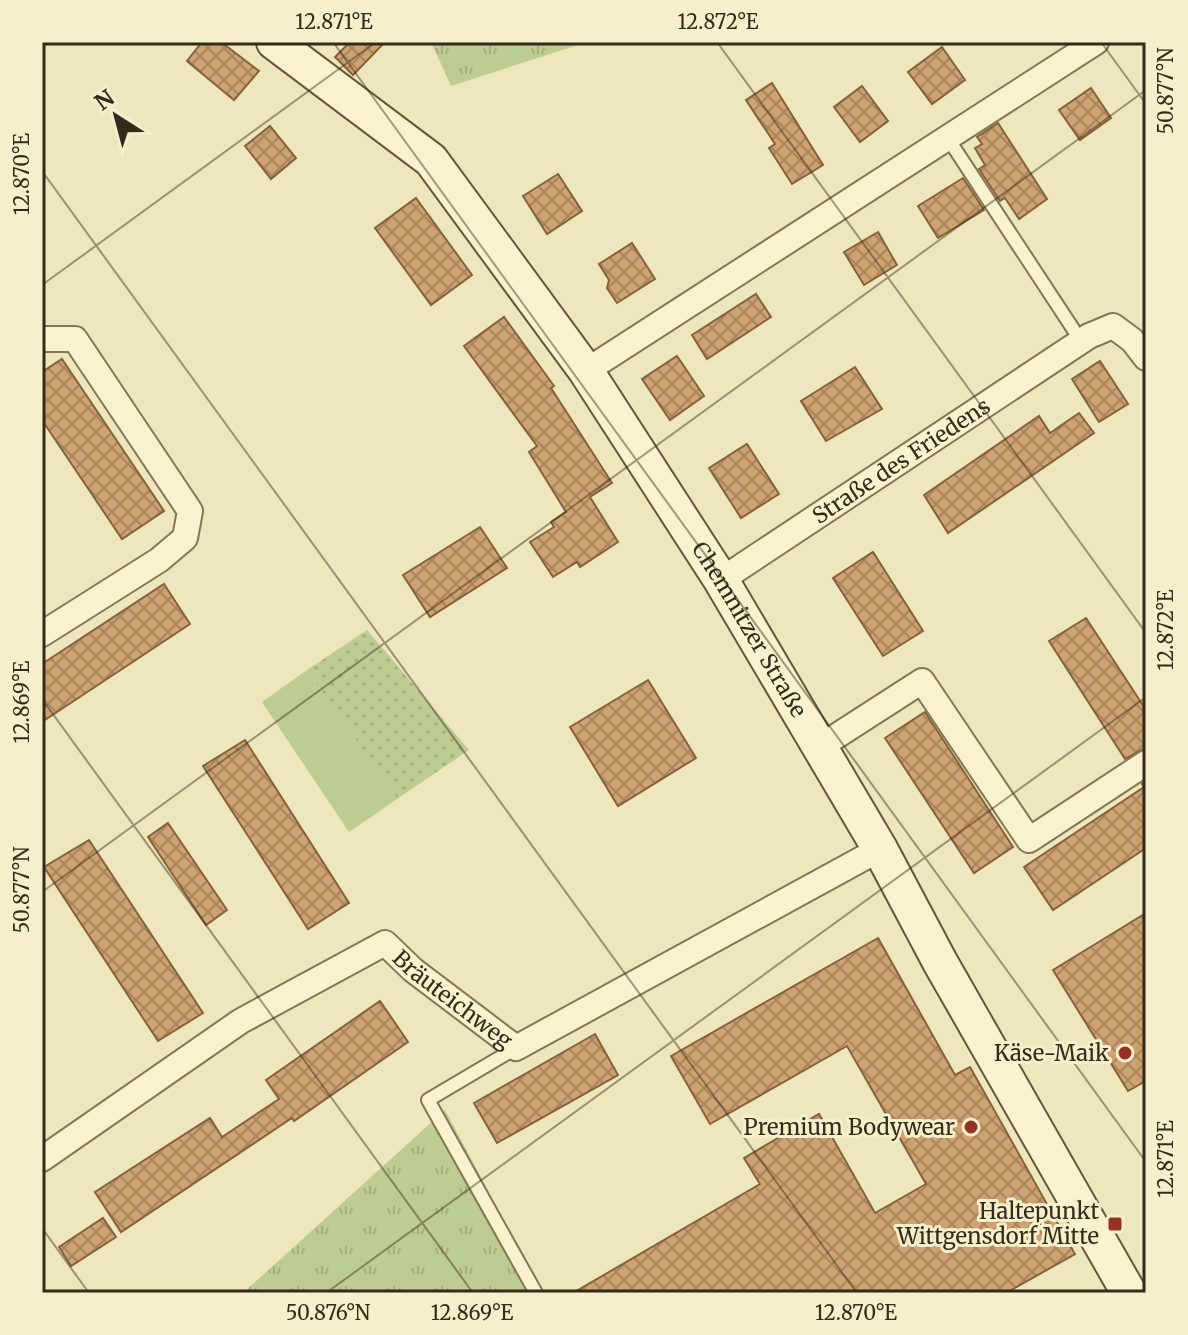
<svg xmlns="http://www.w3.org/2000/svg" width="1188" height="1335" viewBox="0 0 1188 1335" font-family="Merriweather,serif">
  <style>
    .grass { fill: url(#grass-tufts) }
    .park { fill: url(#park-dots) }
    .pitch { fill: #bdcc90 }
    .building { fill: url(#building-cross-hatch); stroke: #86623b; stroke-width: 2 }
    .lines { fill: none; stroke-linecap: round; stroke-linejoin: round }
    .lane-casing { stroke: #867655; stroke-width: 16 }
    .street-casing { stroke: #867655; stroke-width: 28 }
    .secondary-casing { stroke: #675639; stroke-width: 38 }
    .lane { stroke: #f9f2cf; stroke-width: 12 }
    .street { stroke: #f9f2cf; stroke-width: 24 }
    .secondary { stroke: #f9f2cf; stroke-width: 34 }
    .ticks { fill: none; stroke: #352b1b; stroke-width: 2; stroke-opacity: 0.45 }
    .poi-dot { fill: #963224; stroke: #f6efcb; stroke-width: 3 }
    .labels { text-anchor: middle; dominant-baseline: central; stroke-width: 6; stroke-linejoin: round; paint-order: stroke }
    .street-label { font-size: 22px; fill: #352b1b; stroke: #f6efcb }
    .poi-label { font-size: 22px; fill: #352b1b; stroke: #f6efcb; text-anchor: end }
    .neatline { fill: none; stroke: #352b1b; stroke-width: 3 }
    .ticks-label { font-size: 20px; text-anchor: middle; fill: #352b1b }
  </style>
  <defs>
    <pattern id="grass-tufts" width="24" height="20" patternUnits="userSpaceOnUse" patternTransform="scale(2)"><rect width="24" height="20" fill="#bdcc90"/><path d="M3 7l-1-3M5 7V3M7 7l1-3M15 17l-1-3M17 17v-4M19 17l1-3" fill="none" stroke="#a3af7c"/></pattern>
    <pattern id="park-dots" width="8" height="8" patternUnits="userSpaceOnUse" patternTransform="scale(2)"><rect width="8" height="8" fill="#bdcc90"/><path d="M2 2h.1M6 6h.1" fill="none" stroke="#a3af7c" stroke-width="1.8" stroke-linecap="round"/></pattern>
    <pattern id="building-cross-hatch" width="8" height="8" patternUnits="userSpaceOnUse" patternTransform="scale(2)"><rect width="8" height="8" fill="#cea371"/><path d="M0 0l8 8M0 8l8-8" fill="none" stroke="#a8855c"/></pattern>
  </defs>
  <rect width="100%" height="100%" fill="#eee6bc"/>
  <g class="grass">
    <path d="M 431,42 L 587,42 L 451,86 Z"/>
    <path d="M 445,1110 L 543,1293 L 243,1293 Z"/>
  </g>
  <path class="park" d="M 367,630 L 469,750 L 397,799 L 307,670 Z"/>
  <path class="pitch" d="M 307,670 L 397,799 L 349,832 L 262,702 Z"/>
  <g class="building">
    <path d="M 202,42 L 221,42 L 259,71 L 234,100 L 187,61 Z"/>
    <path d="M 350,42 L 385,42 L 353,75 L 335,57 Z"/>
    <path d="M 942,47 L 965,80 L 932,104 L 908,72 Z"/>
    <path d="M 772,83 L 823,165 L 792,184 L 769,148 L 775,144 L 746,100 Z"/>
    <path d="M 862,86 L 888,121 L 860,142 L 834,107 Z"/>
    <path d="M 1091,88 L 1111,118 L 1080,140 L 1059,110 Z"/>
    <path d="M 998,123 L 1047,199 L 1019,219 L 1005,198 L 1000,201 L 979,169 L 985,165 L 975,148 L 982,144 L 977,137 Z"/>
    <path d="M 270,126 L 296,158 L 271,179 L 245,146 Z"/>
    <path d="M 558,174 L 582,211 L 547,234 L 523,196 Z"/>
    <path d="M 963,178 L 984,210 L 938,238 L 918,206 Z"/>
    <path d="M 416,198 L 472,275 L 431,305 L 375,228 Z"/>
    <path d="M 878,232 L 897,265 L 864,285 L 844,252 Z"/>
    <path d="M 632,243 L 655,279 L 617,303 L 607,288 L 609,280 L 599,264 Z"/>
    <path d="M 756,294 L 771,317 L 707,359 L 692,335 Z"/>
    <path d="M 504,317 L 554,386 L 551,388 L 612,483 L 590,497 L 618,542 L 580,567 L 577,562 L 553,577 L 530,542 L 554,527 L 551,522 L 566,512 L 529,452 L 537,446 L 464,346 Z"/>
    <path d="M 677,356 L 704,396 L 670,420 L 642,379 Z"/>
    <path d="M 62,359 L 164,511 L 122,539 L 42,420 L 42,372 Z"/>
    <path d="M 1100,361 L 1128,404 L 1099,422 L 1072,379 Z"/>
    <path d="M 855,367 L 882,409 L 826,441 L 801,401 Z"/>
    <path d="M 1079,413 L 1094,433 L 948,533 L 924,495 L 1039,416 L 1050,433 Z"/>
    <path d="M 747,444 L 779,494 L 741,518 L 709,468 Z"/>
    <path d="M 480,527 L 507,568 L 430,617 L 403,575 Z"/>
    <path d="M 873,552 L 923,631 L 883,656 L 833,578 Z"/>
    <path d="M 164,584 L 190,624 L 42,722 L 42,664 Z"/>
    <path d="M 1086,618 L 1146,710 L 1146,748 L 1125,759 L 1049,641 Z"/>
    <path d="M 648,680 L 696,758 L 618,806 L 570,727 Z"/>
    <path d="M 925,712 L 1013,847 L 974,873 L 885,738 Z"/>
    <path d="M 245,740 L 349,903 L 308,929 L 203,766 Z"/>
    <path d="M 1146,781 L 1146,848 L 1053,910 L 1024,867 L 1144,787 L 1142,784 Z"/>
    <path d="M 168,823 L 227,910 L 206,925 L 148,837 Z"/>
    <path d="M 89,840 L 203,1013 L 158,1041 L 44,867 Z"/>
    <path d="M 1146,913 L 1146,1081 L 1128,1091 L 1053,970 Z"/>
    <path d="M 878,938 L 955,1075 L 970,1067 L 1075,1254 L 1006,1293 L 573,1293 L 760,1184 L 744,1158 L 819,1114 L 875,1213 L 926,1184 L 847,1046 L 710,1124 L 671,1056 Z"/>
    <path d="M 380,1001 L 408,1042 L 294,1121 L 292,1118 L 121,1232 L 95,1192 L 210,1118 L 222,1137 L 279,1099 L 266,1080 Z"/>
    <path d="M 595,1034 L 618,1075 L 497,1143 L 474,1103 Z"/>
    <path d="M 103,1218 L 116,1237 L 71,1266 L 59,1247 Z"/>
  </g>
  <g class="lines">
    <g class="lane-casing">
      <g id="lane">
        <path d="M 947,137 L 1081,341"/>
        <path d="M 516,1048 L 428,1100 L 536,1293"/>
      </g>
    </g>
    <g class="street-casing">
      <g id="street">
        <path d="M 42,339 L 75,339 L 190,511 L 185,538 L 159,560 L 42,634"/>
        <path d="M 586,371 L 1096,42"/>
        <path id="s1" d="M 721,580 L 1089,336 L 1113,326 L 1132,340 L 1146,358"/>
        <path d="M 818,748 L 922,681 L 1029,840 L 1146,763"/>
        <path id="s2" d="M 42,1159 L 241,1021 L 385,943 L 413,970 L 516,1048 L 880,849"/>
      </g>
    </g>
    <g class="secondary-casing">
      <g id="secondary">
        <path id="s3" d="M 274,42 L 431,160 L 586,371 L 721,580 L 880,849 L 940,962 L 1129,1293"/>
      </g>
    </g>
    <use href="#lane" class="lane"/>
    <use href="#street" class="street"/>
    <use href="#secondary" class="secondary"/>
  </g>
  <path class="ticks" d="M 333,42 L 1146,1162M 717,42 L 1146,633M 1101,42 L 1146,104M 42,171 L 857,1293M 42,285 L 376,42M 42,699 L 473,1293M 42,892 L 1146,90M 42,1228 L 89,1293M 326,1293 L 1146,697"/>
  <g class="poi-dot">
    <circle cx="1125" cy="1053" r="8"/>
    <circle cx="971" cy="1127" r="8"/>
    <rect x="1107" y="1216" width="16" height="16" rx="4"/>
  </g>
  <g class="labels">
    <g class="street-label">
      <text stroke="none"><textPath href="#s1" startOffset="216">Straße des Friedens</textPath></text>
      <text stroke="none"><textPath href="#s3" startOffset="764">Chemnitzer Straße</textPath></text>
      <text stroke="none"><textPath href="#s2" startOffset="494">Bräuteichweg</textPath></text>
    </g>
    <g class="poi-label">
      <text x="1109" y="1053">Käse-Maik</text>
      <text x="955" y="1127">Premium Bodywear</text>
      <text x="1099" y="1211">Haltepunkt<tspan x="1099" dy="25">Wittgensdorf Mitte</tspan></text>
    </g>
  </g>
  <rect width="1188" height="1335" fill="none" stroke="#f6efcb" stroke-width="88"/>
  <g transform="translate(116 116) rotate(324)" stroke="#f6efcb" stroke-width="6" paint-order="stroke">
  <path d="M0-6L14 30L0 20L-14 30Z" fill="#352b1b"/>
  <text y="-12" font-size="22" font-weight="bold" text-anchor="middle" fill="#352b1b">N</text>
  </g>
  <rect x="44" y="44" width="1100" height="1247" class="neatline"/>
  <g class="ticks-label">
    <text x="334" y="29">12.871°E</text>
    <text x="718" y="29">12.872°E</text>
    <text transform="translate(1166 91) rotate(-90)" y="7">50.877°N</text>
    <text transform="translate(22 174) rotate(-90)" y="7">12.870°E</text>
    <text transform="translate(1166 630) rotate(-90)" y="7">12.872°E</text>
    <text transform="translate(22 702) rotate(-90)" y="7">12.869°E</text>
    <text transform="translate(22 890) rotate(-90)" y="7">50.877°N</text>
    <text transform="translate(1166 1159) rotate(-90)" y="7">12.871°E</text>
    <text x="328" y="1320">50.876°N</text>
    <text x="472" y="1320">12.869°E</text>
    <text x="856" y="1320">12.870°E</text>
  </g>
</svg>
